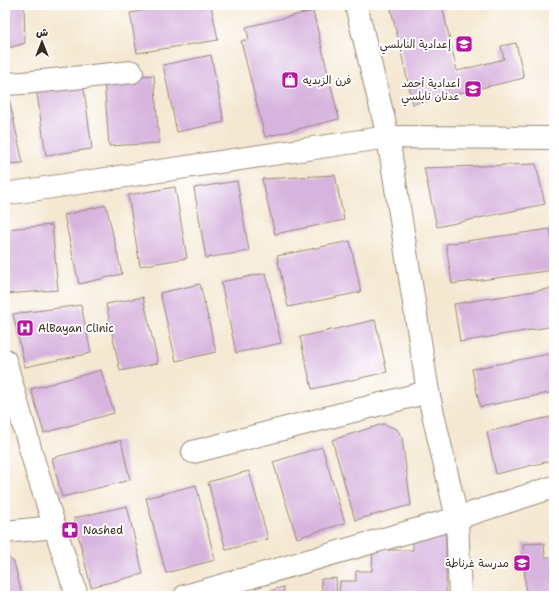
<svg xmlns="http://www.w3.org/2000/svg" width="559" height="601" viewBox="0 0 559 601" font-family="'Shantell Sans','Playpen Sans Arabic',sans-serif">
  <style>
    .building { fill: #d7b4de }
    .lines { fill: none; stroke-linecap: round; stroke-linejoin: round }
    .minor-casing { stroke: #988978; stroke-width: 24 }
    .minor { stroke: #fff; stroke-width: 22 }
    .labels { text-anchor: middle; dominant-baseline: central; stroke-width: 4; stroke-linejoin: round; paint-order: stroke }
    .poi-label { font-size: 11px; fill: #3b2a1e; stroke: #fff; text-anchor: end }
  </style>
  <rect width="100%" height="100%" fill="#fff"/>
  <filter id="ink" filterUnits="userSpaceOnUse"><feTurbulence type="fractalNoise" baseFrequency=".025" numOctaves="2"/><feDisplacementMap in="SourceGraphic" scale="8" xChannelSelector="R" yChannelSelector="G"/><feConvolveMatrix kernelMatrix="1 2 1 2 8 2 1 2 1" color-interpolation-filters="sRGB"/></filter>
  <filter id="wash" filterUnits="userSpaceOnUse"><feTurbulence type="fractalNoise" baseFrequency=".012" numOctaves="4" result="noise"/><feDisplacementMap in="SourceGraphic" scale="16" xChannelSelector="R" yChannelSelector="G"/><feGaussianBlur stdDeviation="0.9" result="paint"/><feColorMatrix in="noise" values="0 0 0 0 0 0 0 0 0 0 0 0 0 0 0 0 0 1.4 0 .05"/><feComposite in="paint" operator="in"/></filter>
  <g filter="url(#wash)">
    <rect width="100%" height="100%" fill="#f5e8d2"/>
    <g id="blocks">
      <g class="building">
        <path d="M 5,5 L 24,5 L 25,43 L 5,49 Z"/>
        <path d="M 174,5 L 211,5 L 218,40 L 137,53 L 130,13 Z"/>
        <path d="M 390,5 L 442,5 L 457,71 L 504,59 L 501,46 L 516,43 L 524,78 L 413,104 Z"/>
        <path d="M 313,11 L 339,119 L 265,137 L 241,41 L 249,39 L 246,27 Z"/>
        <path d="M 211,55 L 224,122 L 177,132 L 163,65 Z"/>
        <path d="M 154,75 L 159,143 L 109,146 L 104,79 Z"/>
        <path d="M 83,81 L 92,149 L 46,155 L 36,87 Z"/>
        <path d="M 8,94 L 23,163 L 5,164 L 5,95 Z"/>
        <path d="M 536,164 L 545,204 L 437,227 L 424,168 Z"/>
        <path d="M 335,175 L 344,220 L 275,234 L 262,179 Z"/>
        <path d="M 237,181 L 249,251 L 206,258 L 194,188 Z"/>
        <path d="M 175,187 L 187,258 L 140,266 L 128,195 Z"/>
        <path d="M 106,205 L 122,274 L 79,284 L 64,215 Z"/>
        <path d="M 52,225 L 58,290 L 5,294 L 5,229 Z"/>
        <path d="M 550,229 L 554,258 L 554,270 L 452,284 L 446,244 Z"/>
        <path d="M 350,241 L 361,292 L 288,307 L 277,256 Z"/>
        <path d="M 266,273 L 281,343 L 236,353 L 221,282 Z"/>
        <path d="M 200,284 L 216,352 L 176,361 L 160,293 Z"/>
        <path d="M 554,288 L 554,326 L 460,342 L 454,304 Z"/>
        <path d="M 143,297 L 158,363 L 120,371 L 106,304 Z"/>
        <path d="M 81,305 L 91,353 L 25,367 L 13,314 Z"/>
        <path d="M 375,320 L 387,372 L 312,389 L 300,337 Z"/>
        <path d="M 554,353 L 554,392 L 480,407 L 472,369 Z"/>
        <path d="M 101,370 L 114,413 L 44,433 L 31,389 Z"/>
        <path d="M 554,416 L 554,460 L 496,474 L 487,432 Z"/>
        <path d="M 383,424 L 397,429 L 402,438 L 411,505 L 355,520 L 332,440 Z"/>
        <path d="M 121,440 L 130,480 L 62,497 L 52,458 Z"/>
        <path d="M 322,447 L 345,523 L 297,538 L 273,462 Z"/>
        <path d="M 249,471 L 268,539 L 226,550 L 208,482 Z"/>
        <path d="M 196,485 L 215,560 L 166,573 L 146,498 Z"/>
        <path d="M 127,506 L 143,574 L 91,587 L 74,518 Z"/>
        <path d="M 413,532 L 446,533 L 446,596 L 339,596 L 340,581 L 356,581 L 356,571 L 372,571 L 373,550 L 413,550 Z"/>
        <path d="M 544,543 L 545,557 L 554,557 L 554,596 L 526,596 L 523,544 Z"/>
        <path d="M 5,555 L 14,562 L 22,596 L 5,596 Z"/>
        <path d="M 336,578 L 337,596 L 322,596 L 321,579 Z"/>
        <path d="M 283,587 L 285,596 L 271,596 L 269,591 Z"/>
      </g>
    </g>
  </g>
  <g filter="url(#ink)">
    <use href="#blocks" fill-opacity="0" stroke="#988978" stroke-width="1"/>
    <g class="lines">
      <g class="minor-casing">
        <g id="minor">
          <path d="M 356,5 L 388,137 L 428,392 L 457,518 L 460,596"/>
          <path d="M 5,84 L 23,83 L 132,72"/>
          <path d="M 5,194 L 388,137 L 554,138"/>
          <path d="M 5,360 L 36,469 L 77,596"/>
          <path d="M 193,452 L 428,392"/>
          <path d="M 5,532 L 55,527"/>
          <path d="M 185,596 L 457,518 L 554,487"/>
        </g>
      </g>
      <use href="#minor" class="minor"/>
    </g>
  </g>
  <defs>
    <g id="school-square" transform="scale(0.9)"><rect x="-9" y="-9" width="18" height="18" rx="4" fill="#b5179e" stroke="#fff"/><path d="M0-5L7-2L0 1L-7-2ZM-4 1L0 2.5L4 1V4Q0 6-4 4Z" fill="#fff"/></g>
    <g id="shop-square" transform="scale(0.9)"><rect x="-9" y="-9" width="18" height="18" rx="4" fill="#b5179e" stroke="#fff"/><path d="M-5-2.5h2.3a2.7 3.5 0 0 1 5.4 0H5L5.5 6h-11ZM-1.5-2.5h3a1.5 2.3 0 0 0-3 0Z" fill="#fff"/></g>
    <g id="hospital-square" transform="scale(0.9)"><rect x="-9" y="-9" width="18" height="18" rx="4" fill="#b5179e" stroke="#fff"/><path d="M-5-5h3v3.5h4V-5h3V5h-3V1.5h-4V5h-3Z" fill="#fff"/></g>
    <g id="pharmacy-square" transform="scale(0.9)"><rect x="-9" y="-9" width="18" height="18" rx="4" fill="#b5179e" stroke="#fff"/><path d="M-2-6h4v4h4v4h-4v4h-4v-4h-4v-4h4Z" fill="#fff"/></g>
  </defs>
  <g fill-rule="evenodd">
    <use href="#school-square" x="464" y="44"/>
    <use href="#shop-square" x="290" y="80"/>
    <use href="#school-square" x="473" y="89"/>
    <use href="#hospital-square" x="25" y="328"/>
    <use href="#pharmacy-square" x="70" y="530"/>
    <use href="#school-square" x="522" y="563"/>
  </g>
  <g class="labels">
    <g class="poi-label">
      <text x="451" y="44">إعدادية النابلسي</text>
      <text x="303" y="80" text-anchor="start">فرن الزبديه</text>
      <text x="460" y="83">اعدادية أحمد<tspan x="460" dy="13">عدنان نابلسي</tspan></text>
      <text x="38" y="328" text-anchor="start">AlBayan Clinic</text>
      <text x="83" y="530" text-anchor="start">Nashed</text>
      <text x="509" y="563">مدرسة غرناطة</text>
    </g>
  </g>
  <rect width="559" height="601" fill="none" stroke="#fff" stroke-width="20"/>
  <g transform="translate(42 42)" stroke="#ffffff" stroke-width="3" paint-order="stroke">
  <path d="M0-3L7 15L0 10L-7 15Z" fill="#3b2a1e"/>
  <text y="-6" font-size="11" font-weight="bold" text-anchor="middle" fill="#3b2a1e">ش</text>
  </g>
</svg>
